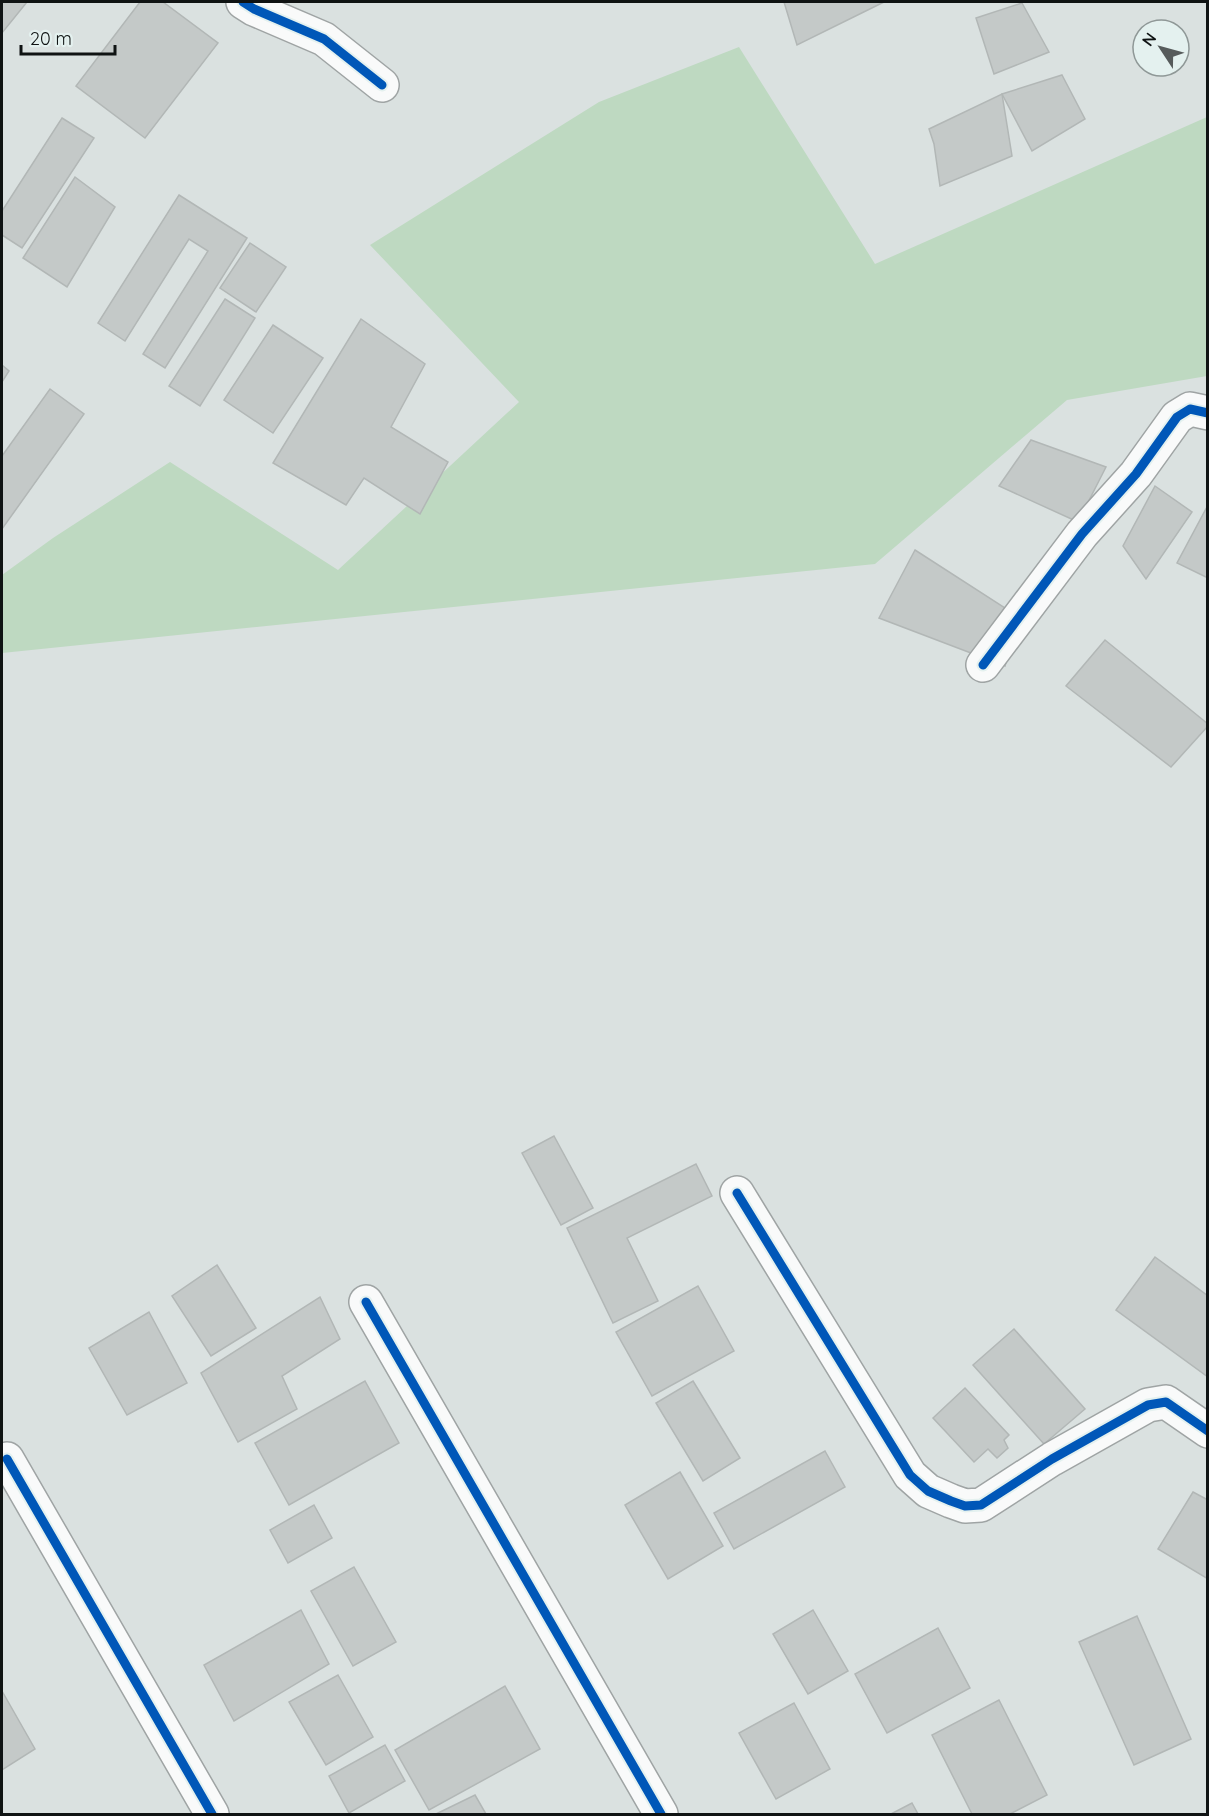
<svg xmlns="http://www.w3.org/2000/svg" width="1209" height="1816" viewBox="0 0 1209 1816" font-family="Quicksand,sans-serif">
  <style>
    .green { fill: #bed9c1 }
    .building { fill: #c4c9c8; stroke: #b2b7b6; stroke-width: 1.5 }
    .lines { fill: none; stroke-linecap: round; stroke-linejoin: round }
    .minor-casing { stroke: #9fa4a4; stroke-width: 36 }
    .minor { stroke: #f9fafa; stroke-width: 33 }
    .cycleway-casing { stroke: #e4f1ef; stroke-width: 13 }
    .cycleway { stroke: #0057b8; stroke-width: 9 }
  </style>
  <rect width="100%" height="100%" fill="#dae1e0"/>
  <path class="green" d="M 739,47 L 875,264 L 1207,117 L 1207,376 L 1067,400 L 875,564 L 2,653 L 2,575 L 53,538 L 170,462 L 338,570 L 519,402 L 370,245 L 599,102 Z"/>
  <g class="building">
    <path d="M 2,2 L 27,2 L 2,33 Z"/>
    <path d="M 140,2 L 163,2 L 218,43 L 145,138 L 76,86 Z"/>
    <path d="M 784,2 L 884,2 L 797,45 Z"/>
    <path d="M 1022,3 L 1049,52 L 994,74 L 976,18 Z"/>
    <path d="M 1062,75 L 1085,119 L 1032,151 L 1002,94 Z"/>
    <path d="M 1002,94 L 1012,156 L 940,186 L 934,144 L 929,129 Z"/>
    <path d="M 62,118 L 94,138 L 22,248 L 2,235 L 2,211 Z"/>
    <path d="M 75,177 L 115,207 L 67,287 L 23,258 Z"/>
    <path d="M 179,195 L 247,238 L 165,368 L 143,354 L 208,251 L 189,239 L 125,341 L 98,323 Z"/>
    <path d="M 250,243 L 286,267 L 256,312 L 220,288 Z"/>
    <path d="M 225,299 L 255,318 L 200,406 L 169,386 Z"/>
    <path d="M 361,319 L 425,364 L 391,427 L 448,462 L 420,514 L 364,478 L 346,505 L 273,463 Z"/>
    <path d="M 273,325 L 323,358 L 273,433 L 224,400 Z"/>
    <path d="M 2,365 L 9,371 L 2,382 Z"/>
    <path d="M 50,389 L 84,414 L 2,529 L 2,456 Z"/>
    <path d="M 1031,440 L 1106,467 L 1078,522 L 999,486 Z"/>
    <path d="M 1155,486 L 1192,512 L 1146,579 L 1123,546 Z"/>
    <path d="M 1208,505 L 1208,578 L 1177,563 Z"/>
    <path d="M 915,550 L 1019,617 L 1005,666 L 879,618 Z"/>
    <path d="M 1105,640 L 1208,724 L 1208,726 L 1171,767 L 1066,686 Z"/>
    <path d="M 554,1136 L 593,1208 L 561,1225 L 522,1153 Z"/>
    <path d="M 696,1164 L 712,1196 L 627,1238 L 658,1301 L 613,1323 L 567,1228 Z"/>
    <path d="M 1155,1257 L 1208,1296 L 1208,1377 L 1116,1310 Z"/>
    <path d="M 217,1265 L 256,1328 L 211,1356 L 172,1296 Z"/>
    <path d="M 698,1286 L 734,1351 L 652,1396 L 616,1332 Z"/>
    <path d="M 320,1297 L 340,1339 L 282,1376 L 297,1409 L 238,1442 L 201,1373 Z"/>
    <path d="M 149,1312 L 187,1383 L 127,1415 L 89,1348 Z"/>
    <path d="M 1014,1329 L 1085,1409 L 1044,1444 L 973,1365 Z"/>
    <path d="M 365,1381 L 399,1443 L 289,1505 L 255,1443 Z"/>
    <path d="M 693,1381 L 740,1458 L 703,1481 L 656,1403 Z"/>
    <path d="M 965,1388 L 1009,1435 L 1004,1440 L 1008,1448 L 997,1458 L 988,1449 L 974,1462 L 933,1418 Z"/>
    <path d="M 825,1451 L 845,1487 L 734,1549 L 714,1513 Z"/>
    <path d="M 680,1472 L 723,1546 L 668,1579 L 625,1505 Z"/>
    <path d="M 1193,1492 L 1208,1500 L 1208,1579 L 1158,1549 Z"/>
    <path d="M 314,1505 L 332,1538 L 288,1563 L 270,1530 Z"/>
    <path d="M 354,1567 L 396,1642 L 353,1666 L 311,1591 Z"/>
    <path d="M 301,1610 L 329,1664 L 234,1721 L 204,1665 Z"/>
    <path d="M 813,1610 L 848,1671 L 808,1694 L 773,1634 Z"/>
    <path d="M 1137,1616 L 1191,1739 L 1134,1765 L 1079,1642 Z"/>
    <path d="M 938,1628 L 970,1688 L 887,1733 L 855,1674 Z"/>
    <path d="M 338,1675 L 373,1737 L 326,1765 L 289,1702 Z"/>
    <path d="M 505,1686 L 540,1749 L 429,1810 L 395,1750 Z"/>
    <path d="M 2,1691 L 35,1749 L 2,1770 Z"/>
    <path d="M 999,1700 L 1047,1795 L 1010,1814 L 972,1814 L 932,1735 Z"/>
    <path d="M 794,1703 L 830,1769 L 776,1799 L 739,1733 Z"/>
    <path d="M 385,1745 L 405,1781 L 349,1813 L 329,1776 Z"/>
    <path d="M 475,1795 L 486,1814 L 436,1814 Z"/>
    <path d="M 912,1803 L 918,1814 L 891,1814 Z"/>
  </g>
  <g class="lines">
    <g class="minor-casing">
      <g id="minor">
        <path d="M 243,2 L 254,9 L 324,39 L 382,85"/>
        <path d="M 983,665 L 1082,534 L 1136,474 L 1177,417 L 1190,409 L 1208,413"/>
        <path d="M 737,1193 L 910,1475 L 928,1491 L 951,1501 L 965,1506 L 981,1505 L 1052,1459 L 1148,1405 L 1166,1402 L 1208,1431"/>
        <path d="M 366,1302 L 661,1814"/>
        <path d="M 7,1459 L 212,1814"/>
      </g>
    </g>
    <use href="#minor" class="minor"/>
    <g class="cycleway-casing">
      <g id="cycleway">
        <path d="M 243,2 L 254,9 L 324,39 L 382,85"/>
        <path d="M 983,665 L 1082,534 L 1136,474 L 1177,417 L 1190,409 L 1208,413"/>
        <path d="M 737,1193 L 910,1475 L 928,1491 L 951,1501 L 965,1506 L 981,1505 L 1052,1459 L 1148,1405 L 1166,1402 L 1208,1431"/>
        <path d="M 366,1302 L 661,1814"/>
        <path d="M 7,1459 L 212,1814"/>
      </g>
    </g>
    <use href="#cycleway" class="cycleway"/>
  </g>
  <rect width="1209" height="1816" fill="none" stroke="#0f1313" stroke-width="6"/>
  <g transform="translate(1161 48) rotate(306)"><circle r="28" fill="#e4f1ef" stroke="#8f9897" stroke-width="1.5"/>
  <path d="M0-4.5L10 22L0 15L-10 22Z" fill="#565b5b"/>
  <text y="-9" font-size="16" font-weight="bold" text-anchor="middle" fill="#0f1313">N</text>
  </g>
  <path d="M21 45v9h94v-9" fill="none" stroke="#0f1313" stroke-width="3"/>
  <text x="30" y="45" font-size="18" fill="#0f1313" stroke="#e4f1ef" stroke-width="4.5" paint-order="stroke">20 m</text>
</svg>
